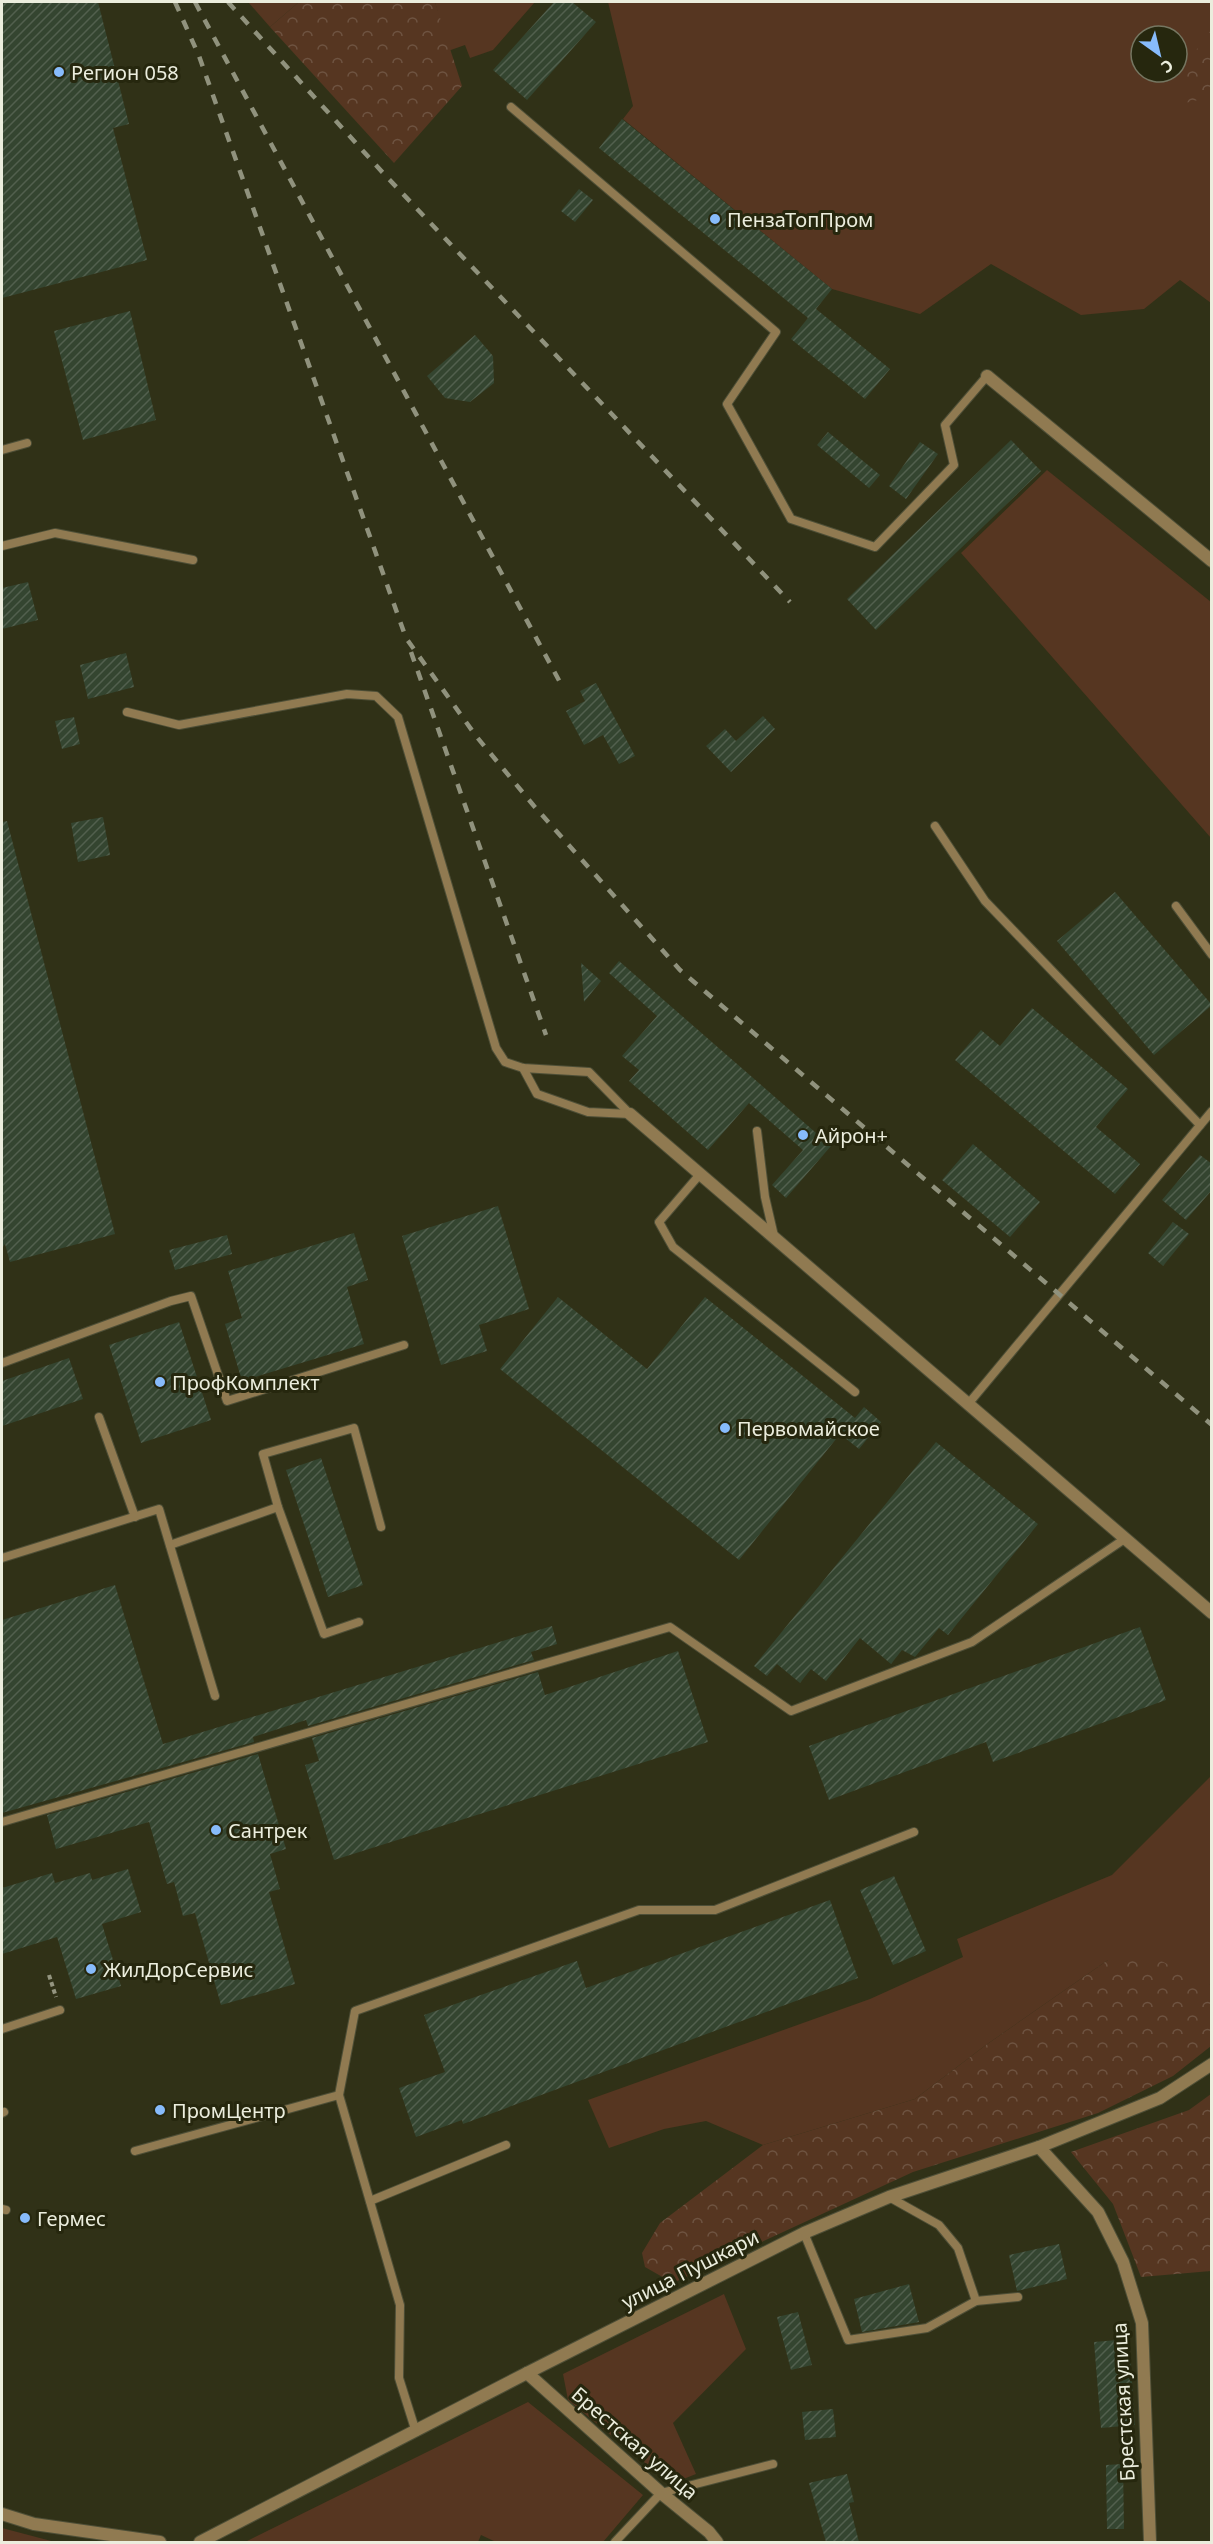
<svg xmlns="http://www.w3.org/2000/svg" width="1213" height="2544" viewBox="0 0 1213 2544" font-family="'Noto Sans',sans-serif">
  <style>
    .grass { fill: #563621; fill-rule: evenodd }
    .forest { fill: url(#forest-crowns) }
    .building { fill: url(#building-hatch) }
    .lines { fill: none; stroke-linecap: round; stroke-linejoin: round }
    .service-casing { stroke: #4e4f37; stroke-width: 10 }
    .minor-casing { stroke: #4e4f37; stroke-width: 14 }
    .path { stroke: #949580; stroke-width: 4; stroke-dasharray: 4.5 3; stroke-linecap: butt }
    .service { stroke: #907a51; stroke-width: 8 }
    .minor { stroke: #907a51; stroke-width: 12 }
    .rail { stroke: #90927d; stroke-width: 4.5; stroke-dasharray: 10 10; stroke-linecap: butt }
    .poi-dot { fill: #87bbfb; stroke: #26270e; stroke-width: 2 }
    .labels { text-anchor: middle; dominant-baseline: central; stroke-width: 6; stroke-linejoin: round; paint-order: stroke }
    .poi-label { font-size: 20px; fill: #ebeddd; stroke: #26270e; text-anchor: start }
    .street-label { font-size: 20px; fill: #ebeddd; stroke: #26270e }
  </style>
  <defs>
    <pattern id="forest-crowns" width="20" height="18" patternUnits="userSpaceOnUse" patternTransform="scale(1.5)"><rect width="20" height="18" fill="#563621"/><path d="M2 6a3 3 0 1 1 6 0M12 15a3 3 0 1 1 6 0" fill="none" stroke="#6e5341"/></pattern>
    <pattern id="building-hatch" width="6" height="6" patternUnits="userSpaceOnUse" patternTransform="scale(1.5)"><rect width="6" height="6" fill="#344530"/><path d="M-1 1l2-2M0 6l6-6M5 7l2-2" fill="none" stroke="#52604e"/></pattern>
  </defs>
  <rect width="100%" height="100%" fill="#303117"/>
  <g class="grass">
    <path d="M 248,2 L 299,2 L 270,27 Z"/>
    <path d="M 435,2 L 535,2 L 493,50 L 470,58 L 465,45 L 448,51 Z"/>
    <path d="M 608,2 L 1211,2 L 1211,303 L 1180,280 L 1144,309 L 1081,315 L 991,264 L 920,314 L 832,289 L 623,119 L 633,106 ZM 1141,36 L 1177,36 L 1177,72 L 1141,72 Z"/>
    <path d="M 1047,470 L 1211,602 L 1211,838 L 961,553 Z"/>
    <path d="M 1211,1776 L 1211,1985 L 1108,1960 L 986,2045 L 915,2099 L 763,2145 L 706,2121 L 664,2129 L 609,2148 L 588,2100 L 870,1999 L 963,1957 L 957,1939 L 1112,1875 Z"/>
    <path d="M 724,2294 L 746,2349 L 673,2423 L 696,2474 L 671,2484 L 568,2400 L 563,2374 Z"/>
    <path d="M 528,2402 L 643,2495 L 603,2542 L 496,2542 L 481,2535 L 478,2542 L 245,2542 Z"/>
    <path d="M 2,2528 L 55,2542 L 2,2542 Z"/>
  </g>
  <g class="forest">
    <path d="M 299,2 L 435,2 L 462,86 L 394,163 L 270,27 Z"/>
    <path d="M 1211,30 L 1211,97 L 1185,103 L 1184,67 Z"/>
    <path d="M 1108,1960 L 1159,1960 L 1211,1985 L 1211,2046 L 1173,2076 L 1098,2113 L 913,2172 L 673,2283 L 645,2267 L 642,2253 L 660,2223 L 763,2145 L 915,2099 L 986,2045 Z"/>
    <path d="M 1211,2094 L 1211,2271 L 1141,2277 L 1113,2204 L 1071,2152 L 1189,2110 Z"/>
  </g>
  <g class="building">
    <path d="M 2,2 L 98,2 L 129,124 L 113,128 L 147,260 L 2,298 Z"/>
    <path d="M 554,2 L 572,2 L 596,22 L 527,100 L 493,70 Z"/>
    <path d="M 622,119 L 832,289 L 816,309 L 890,369 L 865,399 L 791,339 L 808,318 L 599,148 Z"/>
    <path d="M 579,189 L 593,200 L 575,222 L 561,211 Z"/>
    <path d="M 130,311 L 156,420 L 83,440 L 54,331 Z"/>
    <path d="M 475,335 L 493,356 L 494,383 L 470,402 L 445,398 L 427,376 Z"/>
    <path d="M 828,432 L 880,475 L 869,488 L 817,445 Z"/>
    <path d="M 1011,440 L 1041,471 L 876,630 L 847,599 Z"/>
    <path d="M 920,442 L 938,454 L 906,499 L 889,486 Z"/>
    <path d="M 28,582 L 38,620 L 2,629 L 2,588 Z"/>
    <path d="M 126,653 L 134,687 L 88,699 L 80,665 Z"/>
    <path d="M 596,683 L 635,756 L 619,764 L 603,735 L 584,745 L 566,711 L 585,701 L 580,691 Z"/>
    <path d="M 763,716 L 775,729 L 731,772 L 706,746 L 725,729 L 736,741 Z"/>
    <path d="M 74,717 L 80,744 L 62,749 L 55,721 Z"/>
    <path d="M 103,817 L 110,855 L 78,862 L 71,823 Z"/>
    <path d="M 7,821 L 115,1234 L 10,1262 L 5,1244 L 2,1248 L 2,822 Z"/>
    <path d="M 1115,892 L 1212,1005 L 1154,1055 L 1057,941 Z"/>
    <path d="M 619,961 L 831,1146 L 786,1198 L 772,1185 L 803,1150 L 749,1103 L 708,1150 L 629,1081 L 639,1070 L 622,1056 L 657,1016 L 609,973 Z"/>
    <path d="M 581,963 L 601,981 L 584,1002 Z"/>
    <path d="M 1032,1008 L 1128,1089 L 1096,1127 L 1140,1164 L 1115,1194 L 955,1060 L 981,1030 L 1000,1046 Z"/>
    <path d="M 973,1144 L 1040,1202 L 1010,1237 L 942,1180 Z"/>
    <path d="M 1200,1155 L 1212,1164 L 1212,1190 L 1186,1220 L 1162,1200 Z"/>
    <path d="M 498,1206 L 529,1309 L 479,1325 L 487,1351 L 441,1365 L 402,1236 Z"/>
    <path d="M 1173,1222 L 1189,1234 L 1163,1266 L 1148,1253 Z"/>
    <path d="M 354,1233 L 368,1280 L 347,1287 L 364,1344 L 242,1381 L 225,1324 L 242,1318 L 228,1271 Z"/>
    <path d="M 227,1235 L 232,1254 L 175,1270 L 169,1250 Z"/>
    <path d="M 558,1297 L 647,1369 L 705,1297 L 855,1418 L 864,1407 L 881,1422 L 859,1449 L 840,1434 L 739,1560 L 500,1369 Z"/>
    <path d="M 179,1322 L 211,1420 L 141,1443 L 109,1345 Z"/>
    <path d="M 69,1358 L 83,1399 L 2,1426 L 2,1381 Z"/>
    <path d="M 936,1442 L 1038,1524 L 948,1635 L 939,1628 L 915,1657 L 902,1650 L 891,1664 L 860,1638 L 826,1681 L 811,1669 L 800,1683 L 777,1664 L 767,1676 L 754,1666 Z"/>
    <path d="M 321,1458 L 363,1585 L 328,1597 L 286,1470 Z"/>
    <path d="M 115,1585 L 163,1744 L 552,1626 L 557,1644 L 531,1652 L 534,1660 L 308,1726 L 306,1720 L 253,1737 L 254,1742 L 2,1813 L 2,1620 Z"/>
    <path d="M 1140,1627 L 1166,1700 L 993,1762 L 986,1742 L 829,1800 L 809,1746 Z"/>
    <path d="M 678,1651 L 708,1742 L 334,1860 L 305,1765 L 319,1761 L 312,1738 L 538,1672 L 545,1695 Z"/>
    <path d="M 258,1754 L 286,1849 L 270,1854 L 280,1889 L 269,1892 L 295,1984 L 221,2005 L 195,1913 L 183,1916 L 174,1882 L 167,1884 L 149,1822 L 56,1849 L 47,1815 Z"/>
    <path d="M 128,1869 L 141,1912 L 102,1924 L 121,1986 L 76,1999 L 57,1937 L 2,1954 L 2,1888 L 52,1873 L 55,1883 L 90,1873 L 92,1880 Z"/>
    <path d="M 894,1876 L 926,1951 L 893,1965 L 860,1890 Z"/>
    <path d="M 830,1900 L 858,1978 L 463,2124 L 462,2120 L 416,2137 L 399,2088 L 445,2072 L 424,2015 L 577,1961 L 586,1988 Z"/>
    <path d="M 1059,2244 L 1067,2279 L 1017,2291 L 1009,2255 Z"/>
    <path d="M 909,2284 L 919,2322 L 862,2332 L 854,2299 Z"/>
    <path d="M 798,2312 L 812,2365 L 791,2370 L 777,2317 Z"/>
    <path d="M 1129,2339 L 1135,2425 L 1101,2428 L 1094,2342 Z"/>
    <path d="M 833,2409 L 836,2437 L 805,2440 L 802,2412 Z"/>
    <path d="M 1123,2464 L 1124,2529 L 1107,2529 L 1106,2465 Z"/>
    <path d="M 847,2474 L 854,2502 L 849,2503 L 859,2542 L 826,2542 L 809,2483 Z"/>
  </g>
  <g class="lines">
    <g class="service-casing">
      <g id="service">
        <path d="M 511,107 L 776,332 L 727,404 L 791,519 L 875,547 L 954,465 L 945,425 L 987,376"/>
        <path d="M 2,450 L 27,443"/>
        <path d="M 2,546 L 55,533 L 193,560"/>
        <path d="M 127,712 L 179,725 L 347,694 L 376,696 L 398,717 L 496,1048 L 505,1062 L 523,1068 L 589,1072 L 630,1114"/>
        <path d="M 935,826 L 985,901 L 1200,1125"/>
        <path d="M 1176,906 L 1212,955"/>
        <path d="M 523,1068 L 537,1094 L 588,1112 L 630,1114"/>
        <path d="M 757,1131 L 765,1197 L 774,1236"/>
        <path d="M 701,1173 L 659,1222 L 673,1247 L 855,1392"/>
        <path d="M 2,1363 L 171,1301 L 191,1296 L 227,1401 L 404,1345"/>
        <path d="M 969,1403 L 1212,1111"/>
        <path d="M 99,1417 L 135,1517"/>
        <path d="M 278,1507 L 263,1454 L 354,1428 L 381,1527"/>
        <path d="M 170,1545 L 278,1507 L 324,1634 L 359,1622"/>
        <path d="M 2,1558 L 159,1509 L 215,1696"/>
        <path d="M 2,1822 L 670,1627 L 791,1711 L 972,1642 L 1126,1538"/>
        <path d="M 2,2029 L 60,2010"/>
        <path d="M 2,2113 L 4,2112"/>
        <path d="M 135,2151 L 339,2095"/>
        <path d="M 370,2201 L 506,2145"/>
        <path d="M 2,2209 L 6,2210"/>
        <path d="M 804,2233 L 848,2340 L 927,2328 L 976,2301 L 958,2248 L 939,2225 L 889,2197"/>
        <path d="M 976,2301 L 1018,2297"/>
        <path d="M 416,2432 L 399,2378 L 400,2305 L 339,2095 L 355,2011 L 639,1910 L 715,1910 L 914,1832"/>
        <path d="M 615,2542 L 661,2493 L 773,2464"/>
      </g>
    </g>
    <g class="minor-casing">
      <g id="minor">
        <path d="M 987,376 L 1212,561"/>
        <path d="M 630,1114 L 1212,1613"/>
        <path d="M 1039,2147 L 1098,2212 L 1123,2262 L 1142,2323 L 1150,2542"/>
        <path d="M 527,2373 L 661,2493 L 709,2532 L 717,2542"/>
        <path d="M 2,2514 L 34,2524 L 160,2542"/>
        <path d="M 200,2542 L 527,2373 L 804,2233 L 889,2197 L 1039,2147 L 1160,2098 L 1212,2064"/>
      </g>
    </g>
    <path class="path" d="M 49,1975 L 56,1997"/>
    <use href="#service" class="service"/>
    <use href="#minor" class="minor"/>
    <g class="rail">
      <path d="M 175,2 L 199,56 L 406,638 L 476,736 L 534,806 L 680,970 L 1212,1425"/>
      <path d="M 195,2 L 562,686"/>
      <path d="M 228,2 L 384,174 L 790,602"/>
      <path d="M 411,652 L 546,1035"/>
    </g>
  </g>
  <g class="poi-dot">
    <circle cx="59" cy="72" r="6"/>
    <circle cx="715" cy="219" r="6"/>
    <circle cx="803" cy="1135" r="6"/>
    <circle cx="160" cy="1382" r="6"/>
    <circle cx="725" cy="1428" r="6"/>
    <circle cx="216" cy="1830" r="6"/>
    <circle cx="91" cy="1969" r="6"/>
    <circle cx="160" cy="2110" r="6"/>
    <circle cx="25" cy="2218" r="6"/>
  </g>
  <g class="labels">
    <g class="poi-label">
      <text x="71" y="72">Регион 058</text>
      <text x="727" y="219">ПензаТопПром</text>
      <text x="815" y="1135">Айрон+</text>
      <text x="172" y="1382">ПрофКомплект</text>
      <text x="737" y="1428">Первомайское</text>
      <text x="228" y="1830">Сантрек</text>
      <text x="103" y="1969">ЖилДорСервис</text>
      <text x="172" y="2110">ПромЦентр</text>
      <text x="37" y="2218">Гермес</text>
    </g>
    <g class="street-label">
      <text transform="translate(690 2269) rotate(-27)">улица Пушкари</text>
      <text transform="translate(1123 2402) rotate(-93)">Брестская улица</text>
      <text transform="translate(635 2443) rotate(41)">Брестская улица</text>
    </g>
  </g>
  <rect width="1213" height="2544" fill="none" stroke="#ebeddd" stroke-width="6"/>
  <g transform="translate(1159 54) rotate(146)"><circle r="28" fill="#26270e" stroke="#757661" stroke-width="1.5"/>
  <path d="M0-4.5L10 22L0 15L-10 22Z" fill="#87bbfb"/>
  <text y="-9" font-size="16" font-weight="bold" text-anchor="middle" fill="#ebeddd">С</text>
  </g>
</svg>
